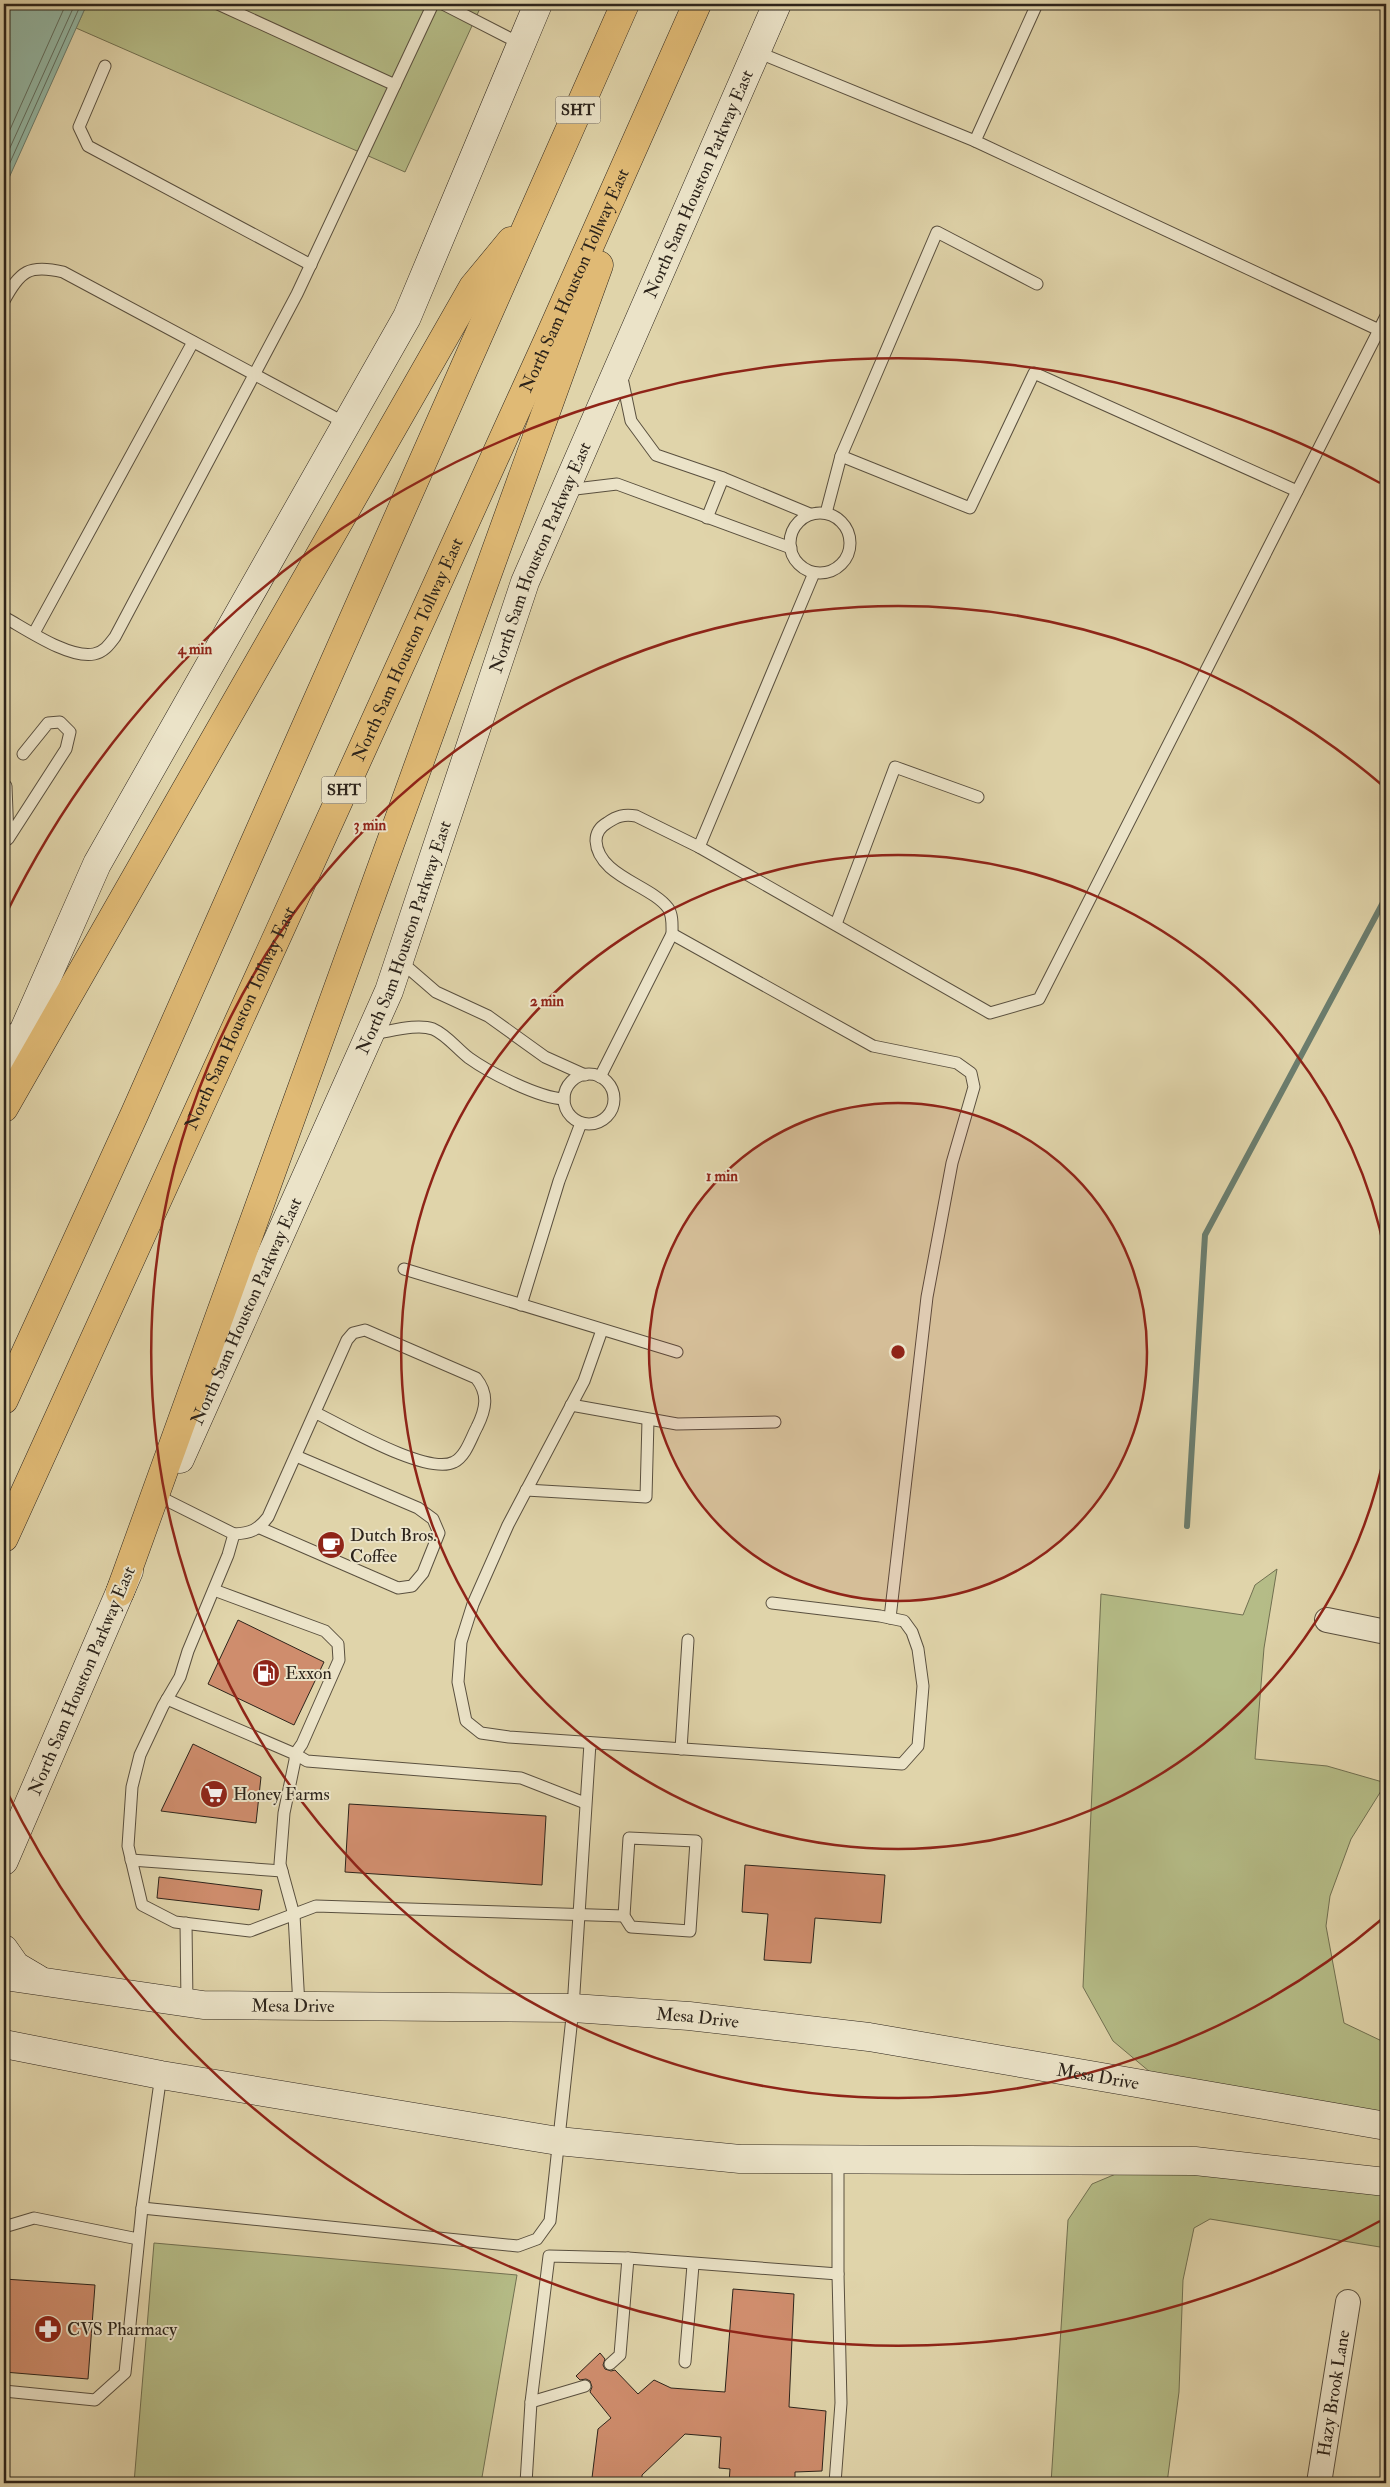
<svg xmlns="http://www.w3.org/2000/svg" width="1390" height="2487" viewBox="0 0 1390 2487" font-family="'IM FELL Double Pica',serif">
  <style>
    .green { fill: #b5bc87; stroke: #717051 }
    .water { fill: #94b8a5; stroke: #6b7d6e }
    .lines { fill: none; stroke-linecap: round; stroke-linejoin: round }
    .shore { stroke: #606e60; stroke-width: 1 }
    .stream { stroke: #6b7d6e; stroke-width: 6 }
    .building { fill: #cf8d6d; stroke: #2d241b }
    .lane-casing { stroke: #5a503f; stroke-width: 13 }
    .street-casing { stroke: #5a503f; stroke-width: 26 }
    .secondary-casing { stroke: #2d241b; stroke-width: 29 }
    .highway-casing { stroke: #2d241b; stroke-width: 29 }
    .lane { stroke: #ebe3c8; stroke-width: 11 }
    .street { stroke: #ebe3c8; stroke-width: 24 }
    .secondary { stroke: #ebe3c8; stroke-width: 28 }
    .highway { stroke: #e0ba75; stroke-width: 28 }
    .ring { fill: none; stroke: #8f2418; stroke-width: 2.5 }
    .labels { text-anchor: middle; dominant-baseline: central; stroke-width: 4; stroke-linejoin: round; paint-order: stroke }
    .shield { fill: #ebe3c8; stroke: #665d4f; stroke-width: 1 }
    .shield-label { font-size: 16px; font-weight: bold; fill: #2d241b }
    .street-label { font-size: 18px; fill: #2d241b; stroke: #ebe3c8 }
    .poi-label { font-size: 18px; fill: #2d241b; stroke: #ebe3c8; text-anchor: start }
    .centre { fill: #8f2418; stroke: #ebe3c8; stroke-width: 2.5 }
    .ring-label { font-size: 15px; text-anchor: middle; font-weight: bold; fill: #8f2418; stroke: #ebe3c8; stroke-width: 4; stroke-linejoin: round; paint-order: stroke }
  </style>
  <rect width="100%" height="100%" fill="#e0d4aa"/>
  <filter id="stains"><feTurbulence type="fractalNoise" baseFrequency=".004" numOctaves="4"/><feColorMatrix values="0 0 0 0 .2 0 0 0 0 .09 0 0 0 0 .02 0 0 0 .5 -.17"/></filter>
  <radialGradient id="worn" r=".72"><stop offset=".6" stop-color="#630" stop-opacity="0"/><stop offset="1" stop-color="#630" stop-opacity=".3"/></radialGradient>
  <g class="green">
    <path d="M 87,4 L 482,4 L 405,172 L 76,28 Z"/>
    <path d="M 1277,1569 L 1264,1648 L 1255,1759 L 1327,1766 L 1386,1783 L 1351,1839 L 1330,1896 L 1326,1926 L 1344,2023 L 1386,2043 L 1386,2113 L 1150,2072 L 1113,2041 L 1083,1987 L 1101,1594 L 1243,1615 L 1255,1585 Z"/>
    <path d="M 1130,2168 L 1386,2191 L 1386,2248 L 1210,2219 L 1194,2228 L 1183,2280 L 1179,2392 L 1167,2483 L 1051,2483 L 1068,2220 L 1092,2184 Z"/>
    <path d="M 154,2243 L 517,2275 L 481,2483 L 134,2483 Z"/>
  </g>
  <path class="water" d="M 4,4 L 87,4 L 4,189 Z"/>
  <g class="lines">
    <g class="shore">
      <path d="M 4,143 L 66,4"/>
      <path d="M 4,161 L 75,4"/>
      <path d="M 4,176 L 81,4"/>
    </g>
    <path class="stream" d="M 1187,1526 L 1205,1235 L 1386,897"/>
  </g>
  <g class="building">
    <path d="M 238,1620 L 324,1662 L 294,1725 L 208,1684 Z"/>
    <path d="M 193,1744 L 261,1777 L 256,1823 L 161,1811 Z"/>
    <path d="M 349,1804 L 546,1816 L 542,1885 L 345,1872 Z"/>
    <path d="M 745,1865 L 885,1875 L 881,1923 L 815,1918 L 811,1963 L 764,1960 L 768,1914 L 742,1912 Z"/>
    <path d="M 159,1877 L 262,1890 L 259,1910 L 157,1898 Z"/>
    <path d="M 4,2279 L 95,2285 L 88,2379 L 4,2372 Z"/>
    <path d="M 733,2289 L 794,2294 L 789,2407 L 826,2411 L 822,2471 L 795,2472 L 795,2483 L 729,2483 L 730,2469 L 719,2468 L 721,2437 L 685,2434 L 642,2475 L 642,2483 L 608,2483 L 608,2479 L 592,2478 L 598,2429 L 611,2418 L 590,2392 L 592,2387 L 590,2381 L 586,2379 L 580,2380 L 576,2376 L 600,2353 L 605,2359 L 603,2365 L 605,2369 L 611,2371 L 615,2370 L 638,2394 L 654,2380 L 671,2388 L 725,2392 Z"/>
  </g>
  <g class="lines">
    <g class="lane-casing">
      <g id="lane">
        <path d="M 218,4 L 395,85 L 433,4"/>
        <path d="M 443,4 L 521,44"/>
        <path d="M 1037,4 L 975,141 L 1379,330 L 1386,316"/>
        <path d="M 757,52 L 975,141"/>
        <path d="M 105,66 L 79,127 L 88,146 L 311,265"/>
        <path d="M 4,301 C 20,271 29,264 63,272 L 347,424"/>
        <path d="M 621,373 L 631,421 L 656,455 L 723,478 L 810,514"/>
        <path d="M 841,456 L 937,232 L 1037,284"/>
        <path d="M 567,490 L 617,484 L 791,548"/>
        <circle cx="820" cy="543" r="30"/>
        <path d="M 826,513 L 841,456 L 970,508 L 1034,373 L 1297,491"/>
        <path d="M 707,518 L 723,478"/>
        <path d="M 814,573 L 699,847 L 990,1013 L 1039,999 L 1379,330"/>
        <path d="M 4,617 C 26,629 69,659 94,654 C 104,652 109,645 115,637 L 297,294 L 395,85"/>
        <path d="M 34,633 L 193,342"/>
        <path d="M 6,786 L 8,839 L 66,749 L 70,732 L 60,722 L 48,723 L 23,754"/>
        <path d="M 836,924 L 895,767 L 978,797"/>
        <path d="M 672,934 L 873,1046 L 957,1063 L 971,1073 L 974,1087 L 952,1163 L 927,1297 L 890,1618"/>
        <path d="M 399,960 L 436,992 L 488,1016 L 545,1057 L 585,1075"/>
        <path d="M 4,1027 L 22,1037"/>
        <path d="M 371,1034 C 389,1032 416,1023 433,1029 C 447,1035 457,1049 469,1058 C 490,1073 539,1098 564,1099"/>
        <circle cx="589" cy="1099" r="25"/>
        <path d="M 600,1077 L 672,934 C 672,926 673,915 668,908 C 651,885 598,876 596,841 C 596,832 600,827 607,823 C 617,816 624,814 636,816 L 699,847"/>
        <path d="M 404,1269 L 677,1352"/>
        <path d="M 521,1305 L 559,1181 L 581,1123"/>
        <path d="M 602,1330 L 584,1381 L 508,1525 L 473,1604 L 461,1642 L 458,1682 L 466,1721 L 481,1733 L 509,1737 L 902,1764 L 918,1746 L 923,1686 L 918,1649 L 912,1632 L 904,1621 L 880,1616 L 772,1603"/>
        <path d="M 571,1405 L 677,1424 L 775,1422"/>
        <path d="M 526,1490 L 646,1497 L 648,1420"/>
        <path d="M 162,1498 L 234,1534 L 228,1555 L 188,1651 L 180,1677 L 163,1706 L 140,1755 L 132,1787 L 128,1846 L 142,1905 L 175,1922 L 250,1931 L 316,1906 L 624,1916"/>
        <path d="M 260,1528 L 398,1588 L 412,1586 L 423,1573 L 439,1533 L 433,1519 L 418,1508 L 296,1456"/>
        <path d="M 234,1534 C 251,1533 258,1530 268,1517 L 347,1340 L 353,1333 L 365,1330 L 476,1378 C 489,1394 486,1409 477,1427 C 471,1438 466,1456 454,1462 C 428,1476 343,1426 316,1413"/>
        <path d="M 214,1590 L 325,1631 L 338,1644 L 339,1660 L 302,1744 L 295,1754 L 307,1761 L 521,1778 L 585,1803"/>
        <path d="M 167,1699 L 295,1754 L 295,1760 L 284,1813 L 280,1864 L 294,1915 L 299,2006"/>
        <path d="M 681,1749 L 688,1640"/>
        <path d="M 629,1838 L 696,1841 L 690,1931 L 631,1927 L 624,1916 Z"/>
        <path d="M 131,1860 L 282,1871"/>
        <path d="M 186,1923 L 187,2004"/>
        <path d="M 142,2208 L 518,2246 L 537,2239 L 550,2221 L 573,2008 L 590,1743"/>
        <path d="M 4,2227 L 34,2218 L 138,2239"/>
        <path d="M 685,2362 L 693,2265"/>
        <path d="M 610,2364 L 620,2355 L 628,2258"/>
        <path d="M 4,2391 L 95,2400 L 125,2373 L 142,2208 L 161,2075"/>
        <path d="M 531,2402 L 585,2386"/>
        <path d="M 526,2483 L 531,2402 L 549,2256 L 628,2258 L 838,2274"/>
        <path d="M 835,2483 L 841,2403 L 838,2274 L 838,2159"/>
      </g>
    </g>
    <g class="street-casing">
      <g id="street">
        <path d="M 1327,1620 L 1386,1632"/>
        <path id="s1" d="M 1319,2483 L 1348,2302"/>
      </g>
    </g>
    <g class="secondary-casing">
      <g id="secondary">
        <path d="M 4,1075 L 97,864 L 407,317 L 538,4"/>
        <path id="s2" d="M 180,1459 L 389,991 L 525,582 L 777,4"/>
        <path d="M 4,1861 L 129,1571"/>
        <path d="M 4,1949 L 16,1966 L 38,1979"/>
        <path id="s3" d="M 4,1976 L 203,2005 L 573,2008 L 689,2016 L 869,2037 L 1386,2126"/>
        <path d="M 4,2044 L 161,2075 L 558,2141 L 740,2159 L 1195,2161 L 1386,2182"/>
      </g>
    </g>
    <g class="highway-casing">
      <g id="highway">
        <path d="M 4,1108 L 473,287 L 511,241"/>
        <path d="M 4,1400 L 135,1113 L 625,4"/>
        <path id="s4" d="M 4,1538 L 548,340 L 697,4"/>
        <path d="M 120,1592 L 599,265"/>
      </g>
    </g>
    <use href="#lane" class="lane"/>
    <use href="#street" class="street"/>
    <use href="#secondary" class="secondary"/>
    <use href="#highway" class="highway"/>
  </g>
  <circle cx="898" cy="1352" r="249" fill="#8f2418" fill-opacity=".12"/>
  <g class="ring">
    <circle cx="898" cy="1352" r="249"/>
    <path d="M1386 1447A497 497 0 1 1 1386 1257"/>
    <path d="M1382 1919A746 746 0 1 1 1382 785"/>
    <path d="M1380 2221A994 994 0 0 1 5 1788M5 916A994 994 0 0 1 1380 483"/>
  </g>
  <defs>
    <g id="cafe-disc" transform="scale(1.4375)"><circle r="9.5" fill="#8f2418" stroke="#ebe3c8"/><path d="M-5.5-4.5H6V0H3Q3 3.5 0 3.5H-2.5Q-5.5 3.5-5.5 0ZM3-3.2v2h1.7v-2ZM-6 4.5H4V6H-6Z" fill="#fff"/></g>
    <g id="fuel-disc" transform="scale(1.4375)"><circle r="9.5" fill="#8f2418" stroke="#ebe3c8"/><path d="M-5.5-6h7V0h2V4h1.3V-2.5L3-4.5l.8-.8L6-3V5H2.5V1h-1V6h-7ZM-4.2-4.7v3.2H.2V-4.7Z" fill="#fff"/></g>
    <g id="supermarket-disc" transform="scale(1.4375)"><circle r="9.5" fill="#8f2418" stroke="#ebe3c8"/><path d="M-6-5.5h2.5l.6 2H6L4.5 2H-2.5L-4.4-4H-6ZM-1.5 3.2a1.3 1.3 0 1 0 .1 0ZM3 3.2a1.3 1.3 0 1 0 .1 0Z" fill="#fff"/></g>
    <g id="pharmacy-disc" transform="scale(1.4375)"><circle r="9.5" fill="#8f2418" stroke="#ebe3c8"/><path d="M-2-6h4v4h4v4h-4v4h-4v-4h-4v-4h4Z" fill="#fff"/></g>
  </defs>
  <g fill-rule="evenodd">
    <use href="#cafe-disc" x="331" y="1545"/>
    <use href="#fuel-disc" x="266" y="1673"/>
    <use href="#supermarket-disc" x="214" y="1794"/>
    <use href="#pharmacy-disc" x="48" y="2329"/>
  </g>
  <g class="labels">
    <g class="shield">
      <rect x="555.5" y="96.5" width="45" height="27" rx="4"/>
      <rect x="321.5" y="776.5" width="45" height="27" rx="4"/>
    </g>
    <g class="shield-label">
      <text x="578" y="110">SHT</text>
      <text x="344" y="790">SHT</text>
    </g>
    <g class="street-label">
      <text stroke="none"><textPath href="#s2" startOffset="1378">North Sam Houston Parkway East</textPath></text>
      <text stroke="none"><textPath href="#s4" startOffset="1381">North Sam Houston Tollway East</textPath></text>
      <text stroke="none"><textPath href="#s2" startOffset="972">North Sam Houston Parkway East</textPath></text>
      <text stroke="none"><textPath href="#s4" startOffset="976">North Sam Houston Tollway East</textPath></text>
      <text stroke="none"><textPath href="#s2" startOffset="568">North Sam Houston Parkway East</textPath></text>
      <text stroke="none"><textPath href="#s4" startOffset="571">North Sam Houston Tollway East</textPath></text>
      <text stroke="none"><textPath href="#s2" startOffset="162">North Sam Houston Parkway East</textPath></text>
      <text transform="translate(82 1681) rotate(-67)">North Sam Houston Parkway East</text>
      <text stroke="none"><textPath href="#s3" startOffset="291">Mesa Drive</textPath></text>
      <text stroke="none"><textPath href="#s3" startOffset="696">Mesa Drive</textPath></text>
      <text stroke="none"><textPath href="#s3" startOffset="1101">Mesa Drive</textPath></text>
      <text stroke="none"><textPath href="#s1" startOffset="91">Hazy Brook Lane</textPath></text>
    </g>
    <g class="poi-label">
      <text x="350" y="1535">Dutch Bros.<tspan x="350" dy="21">Coffee</tspan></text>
      <text x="285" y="1673">Exxon</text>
      <text x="233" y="1794">Honey Farms</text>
      <text x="67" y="2329">CVS Pharmacy</text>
    </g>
  </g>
  <circle cx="898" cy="1352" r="8" class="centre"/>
  <g class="ring-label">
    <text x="195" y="654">4 min</text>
    <text x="370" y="830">3 min</text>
    <text x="547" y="1006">2 min</text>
    <text x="722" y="1181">1 min</text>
  </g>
  <rect width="1390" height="2487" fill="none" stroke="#e0d4aa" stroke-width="20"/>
  <rect x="5" y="5" width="1380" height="2477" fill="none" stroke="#2d241b" stroke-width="2.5"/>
  <rect x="10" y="10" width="1370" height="2467" fill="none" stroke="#2d241b"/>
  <rect width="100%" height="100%" filter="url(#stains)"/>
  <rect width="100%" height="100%" fill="url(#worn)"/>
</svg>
